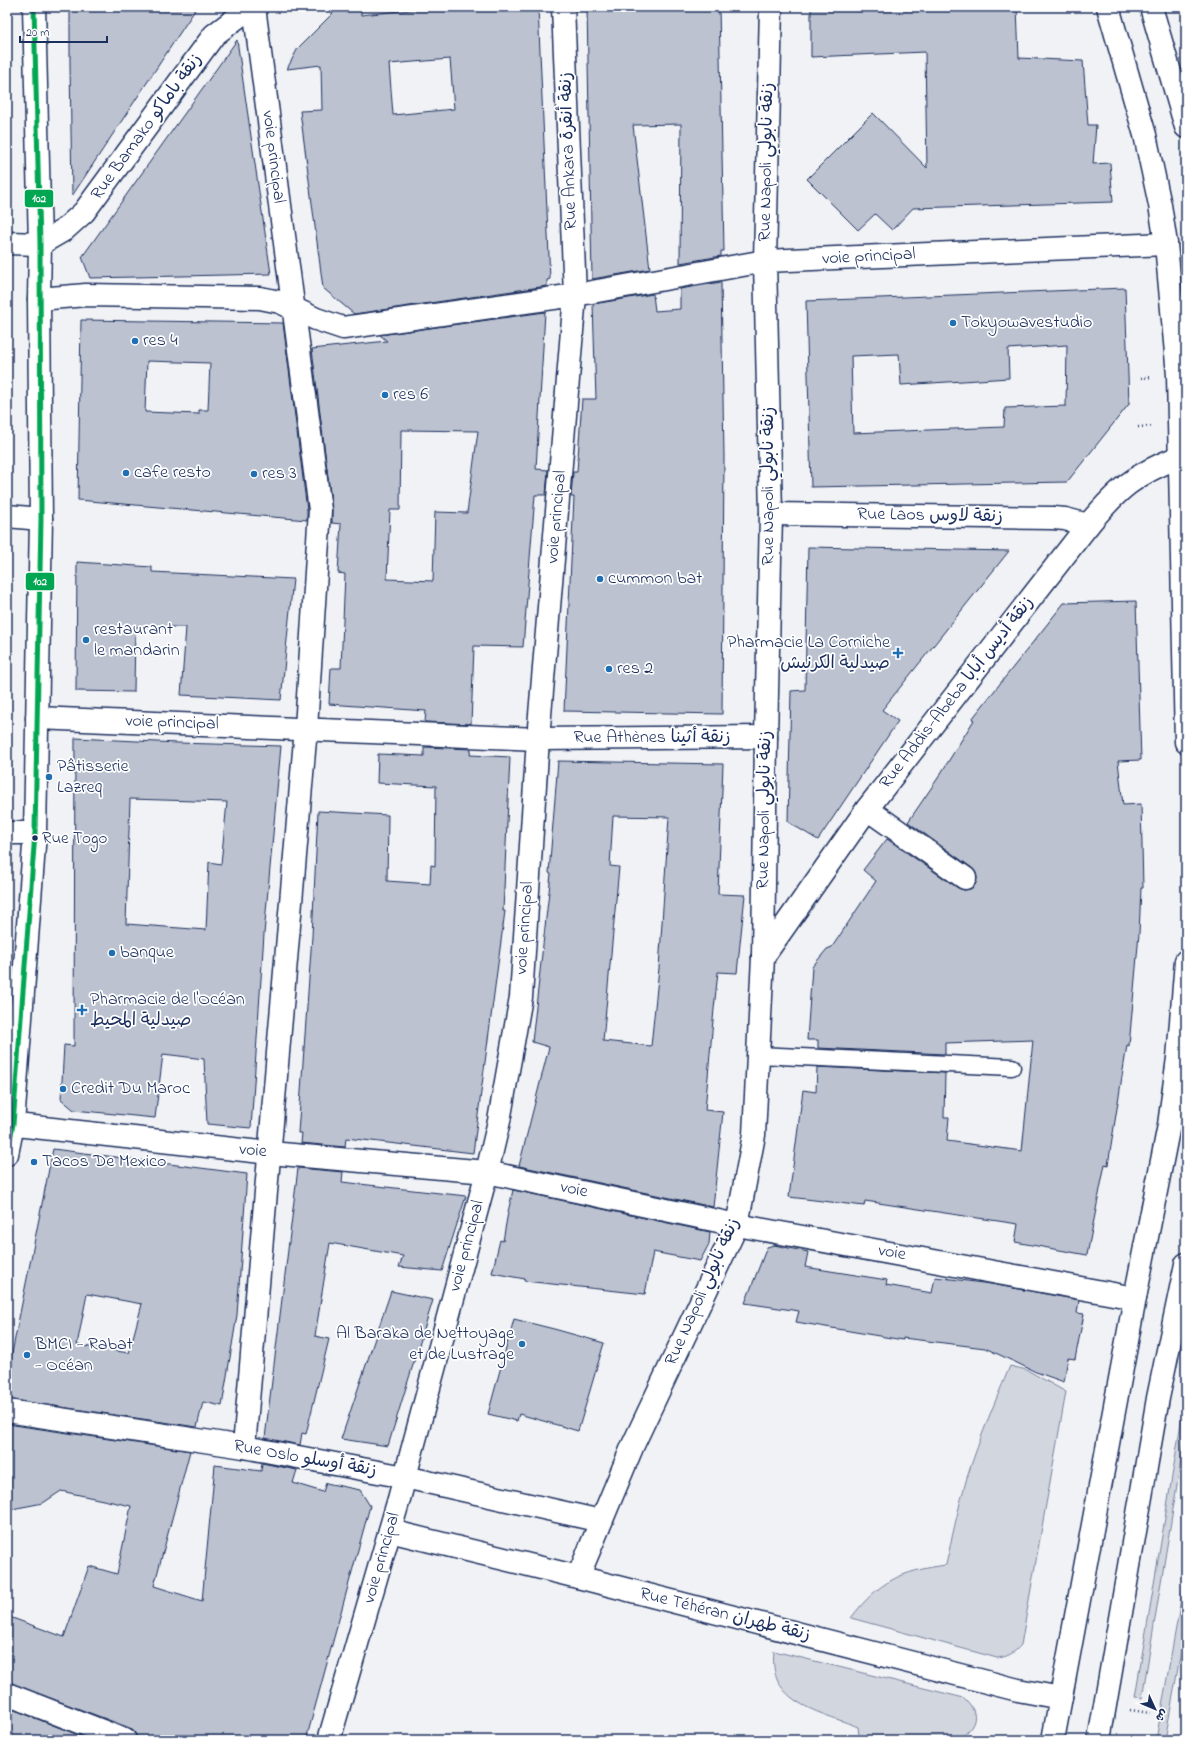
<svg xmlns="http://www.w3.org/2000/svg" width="1193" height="1747" viewBox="0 0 1193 1747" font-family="'Indie Flower','Playpen Sans Arabic',sans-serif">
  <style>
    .green { fill: #d2d6df; stroke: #76829e }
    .building { fill: #bcc2d0; stroke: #1b2f5e; fill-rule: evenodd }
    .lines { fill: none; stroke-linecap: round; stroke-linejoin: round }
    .lane-casing { stroke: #1b2f5e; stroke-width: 19 }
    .street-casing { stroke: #1b2f5e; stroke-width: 25 }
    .secondary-casing { stroke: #1b2f5e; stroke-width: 25 }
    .primary-casing { stroke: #1b2f5e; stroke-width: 25 }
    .path { stroke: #1b2f5e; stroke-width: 2.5; stroke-dasharray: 1 3; stroke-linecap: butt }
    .lane { stroke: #fff; stroke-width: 16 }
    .street { stroke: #fff; stroke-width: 22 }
    .secondary { stroke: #fff; stroke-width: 22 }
    .primary { stroke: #fff; stroke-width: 22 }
    .bus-1-casing { stroke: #fff; stroke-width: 8 }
    .bus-1 { stroke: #00a651; stroke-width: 5 }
    .poi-dot { fill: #1f6fb2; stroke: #fff; stroke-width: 1.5 }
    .bus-dot { fill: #1b2f5e; stroke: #fff; stroke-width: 1.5 }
    .labels { text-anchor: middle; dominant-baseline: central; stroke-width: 3.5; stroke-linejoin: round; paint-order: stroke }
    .bus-label { font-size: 17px; fill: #1b2f5e; stroke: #fff; text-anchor: start }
    .street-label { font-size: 18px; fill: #1b2f5e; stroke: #fff }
    .poi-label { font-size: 18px; fill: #1b2f5e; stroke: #fff; text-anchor: start }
    .line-badge { stroke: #fff; stroke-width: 1.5 }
    .badge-label { font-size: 11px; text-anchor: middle; font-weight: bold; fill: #fff }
  </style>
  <rect width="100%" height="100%" fill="#f1f2f5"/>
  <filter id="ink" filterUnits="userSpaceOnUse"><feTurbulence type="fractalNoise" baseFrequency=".025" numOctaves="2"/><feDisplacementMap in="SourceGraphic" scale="8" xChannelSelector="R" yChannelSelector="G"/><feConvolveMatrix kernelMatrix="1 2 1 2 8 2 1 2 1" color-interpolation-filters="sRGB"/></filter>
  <g filter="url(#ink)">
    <g class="green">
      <path d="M 1010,1366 L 1027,1370 L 1066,1392 L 1021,1645 C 1014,1653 1008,1657 997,1658 L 851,1618 C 879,1581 901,1571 946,1565 C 952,1537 958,1509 966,1481 C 978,1442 994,1404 1010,1366 Z"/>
      <path d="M 1186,1393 L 1186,1430 L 1142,1698 L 1135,1697 Z"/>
      <path d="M 1186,1571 L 1186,1624 L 1165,1740 L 1156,1740 Z"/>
      <path d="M 774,1651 L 964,1698 C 982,1715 975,1728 957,1740 L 853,1740 L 859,1735 L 858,1727 C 819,1711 768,1704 774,1651 Z"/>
    </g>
    <g class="building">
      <path d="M 70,7 L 197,7 L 72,196 L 70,64 Z"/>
      <path d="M 339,7 L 361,7 L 361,15 L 440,7 L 538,7 L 550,279 L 547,280 L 547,286 L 354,314 L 323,288 L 300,111 L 322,110 L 321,65 L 287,69 L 298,48 ZM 450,59 L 454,109 L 393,115 L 389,64 Z"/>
      <path d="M 587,7 L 719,7 L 724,251 L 721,251 L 721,256 L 680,263 L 681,124 L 633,125 L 650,269 L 592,279 Z"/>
      <path d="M 811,7 L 1017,7 L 1019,58 L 1083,61 L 1088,125 L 1096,125 L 1093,164 L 1110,163 L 1113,202 L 913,208 L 892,230 L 875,214 L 858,230 L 807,179 L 873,113 L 927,168 L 925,52 L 811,57 Z"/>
      <path d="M 237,40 L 271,274 L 90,278 L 82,257 Z"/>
      <path d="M 721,282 L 724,456 L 722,714 L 564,711 L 574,497 L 571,497 L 573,472 L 577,472 L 582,399 L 596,399 L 593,304 L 653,294 L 655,311 L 680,309 L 680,289 Z"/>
      <path d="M 1125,288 L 1129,404 L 1067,482 L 811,487 L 806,301 ZM 1067,345 L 1066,406 L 1005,408 L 1004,427 L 853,433 L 851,356 L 899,354 L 901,385 L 1009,378 L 1008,349 Z"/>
      <path d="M 545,312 L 536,469 L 548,470 L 546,495 L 535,495 L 523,647 L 474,646 L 471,724 L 425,722 L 426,711 L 329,704 L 331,668 L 341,668 L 345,574 L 338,573 L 341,524 L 332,523 L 332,509 L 312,349 L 387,341 L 380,335 ZM 401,430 L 478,431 L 467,513 L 435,512 L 433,581 L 387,579 L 390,510 L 400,510 Z"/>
      <path d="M 81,320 L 283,323 L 307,510 L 307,520 L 78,500 ZM 147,361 L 210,363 L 208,410 L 199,410 L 199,414 L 145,412 Z"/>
      <path d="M 808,547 L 1009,551 L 882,710 L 898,721 L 818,840 L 788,822 L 791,691 L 805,690 Z"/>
      <path d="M 77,562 L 152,567 L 152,572 L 293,579 L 281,700 L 181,695 L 186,627 L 135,627 L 134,692 L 76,691 Z"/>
      <path d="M 1136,601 L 1141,760 L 1118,761 L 1123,805 L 1141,804 L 1143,888 L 1141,888 L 1139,934 L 1129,1046 L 1127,1045 L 1108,1165 L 1105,1164 L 1087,1255 L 1015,1242 L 1018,1224 L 865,1201 L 864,1206 L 789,1197 L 803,1090 L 816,1092 L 817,1067 L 945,1073 L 944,1117 L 949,1117 L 947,1141 L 1022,1151 L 1033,1040 L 945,1043 L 945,1054 L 818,1048 L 818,1040 L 807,1040 L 812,967 L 827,949 L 832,947 L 876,881 L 863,870 L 887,839 L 958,888 L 964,890 L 970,889 L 975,885 L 977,879 L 976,873 L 972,868 L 908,822 L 938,778 L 974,720 L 972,719 L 1064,603 Z"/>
      <path d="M 75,738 L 178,743 L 281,746 L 264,934 L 251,1128 L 207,1124 L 204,1059 L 163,1054 L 155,1118 L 74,1110 L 61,1099 L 64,1045 L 74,1046 ZM 130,799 L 227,802 L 221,864 L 209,862 L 206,930 L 126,924 Z"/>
      <path d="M 424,747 L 471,749 L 470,755 L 510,757 L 503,911 L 505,911 L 473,1153 L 346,1138 L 345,1147 L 301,1143 L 302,1133 L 298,1133 L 312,936 L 318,811 L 388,815 L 387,881 L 430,884 L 431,865 L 435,866 L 436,786 L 377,783 L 378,754 L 424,756 Z"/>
      <path d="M 558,761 L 723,764 L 718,894 L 745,895 L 737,973 L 718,972 L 714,1009 L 705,1110 L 723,1112 L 713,1207 L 519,1166 L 549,1047 L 532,1042 L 551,874 L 549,873 ZM 613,816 L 669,817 L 659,968 L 651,1046 L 603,1041 L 619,867 L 610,866 Z"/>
      <path d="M 53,1149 L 247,1174 L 237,1315 L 222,1406 L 203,1402 L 197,1427 L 7,1399 L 7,1378 ZM 87,1294 L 142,1304 L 129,1353 L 77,1345 Z"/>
      <path d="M 298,1168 L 343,1172 L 342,1182 L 466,1196 L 442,1271 L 399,1267 L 403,1256 L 330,1243 L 315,1336 L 329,1339 L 306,1434 L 302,1433 L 300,1445 L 265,1438 Z"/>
      <path d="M 513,1190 L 710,1232 L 709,1244 L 700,1261 L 653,1252 L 645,1294 L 524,1281 L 525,1279 L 492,1273 L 500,1240 L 503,1241 L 508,1212 Z"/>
      <path d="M 774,1245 L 808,1252 L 805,1267 L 887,1280 L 886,1285 L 932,1293 L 935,1277 L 991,1284 L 1079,1300 L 1077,1313 L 1084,1314 L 1075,1359 L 1068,1358 L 1064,1382 L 1036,1372 L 985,1348 L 903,1338 L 903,1340 L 796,1322 L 799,1311 L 745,1303 L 767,1247 Z"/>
      <path d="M 391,1291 L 433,1300 L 388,1446 L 341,1439 Z"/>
      <path d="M 514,1319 L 554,1329 L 604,1343 L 578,1431 L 519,1414 L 517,1421 L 488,1414 Z"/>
      <path d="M 7,1424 L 190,1451 L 154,1586 L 202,1601 L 215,1465 L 261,1471 L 262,1463 L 297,1470 L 293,1483 L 323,1492 L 326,1483 L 360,1490 L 370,1506 L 306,1740 L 137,1740 L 135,1733 L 130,1728 L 7,1682 L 7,1616 L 64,1637 L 89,1566 L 117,1574 L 131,1506 L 61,1491 L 43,1503 L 7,1510 Z"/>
      <path d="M 7,1707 L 91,1740 L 7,1740 Z"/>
    </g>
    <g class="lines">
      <g class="lane-casing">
        <path id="lane" d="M 758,1055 L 1012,1067"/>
      </g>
      <g class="street-casing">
        <g id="street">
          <path d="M 7,243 L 40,244 L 64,230 L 84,212 L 214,35 L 251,7"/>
          <path d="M 39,299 L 86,295 L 260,298 L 280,302 L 316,319 L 343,328 L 575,295 L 765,261 L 1166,244"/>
          <path d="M 771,514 L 1053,518 L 1065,519 L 1088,525"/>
          <path d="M 7,516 L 41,519"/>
          <path d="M 37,718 L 538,739 L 766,737"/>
          <path d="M 867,809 L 965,878"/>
          <path d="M 7,833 L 35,833"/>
          <path d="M 763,957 L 867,809 L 1088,525 C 1118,489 1135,474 1179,457"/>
          <path d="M 7,1124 L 270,1153 L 487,1172 L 737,1225 L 1135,1298"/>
          <path d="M 7,1411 L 244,1447 L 405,1477 L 601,1521"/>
          <path d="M 244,1447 L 306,728 L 320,510 L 254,7"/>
          <path d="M 390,1531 L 578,1577 L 1018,1690 L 1061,1698"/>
          <path d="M 578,1577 L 633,1445 L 737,1225 L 754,1135 L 763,957 L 766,737 L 771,514 L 765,261 L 771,7"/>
          <path d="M 7,1694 L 125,1740"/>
          <path d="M 329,1740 L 399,1499 L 487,1172 L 499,1121 L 521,997 L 538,739 L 575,295 L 563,7"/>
        </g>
      </g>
      <g class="secondary-casing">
        <path id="secondary" d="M 7,1154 L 13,1124 L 35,833 L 41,519 L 39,299 L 40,244 L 34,7"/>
      </g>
      <g class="primary-casing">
        <g id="primary">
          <path d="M 1108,7 L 1145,135 L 1160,205 L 1166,244 L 1178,375 L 1186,742"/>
          <path d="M 1151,7 L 1186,127"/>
          <path d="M 1053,1740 L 1135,1298 L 1169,1125 L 1178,1058 L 1186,961"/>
          <path d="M 1099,1740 L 1158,1398 L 1186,1264"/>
        </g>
      </g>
      <g class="path">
        <path d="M 1141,378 L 1152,377"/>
        <path d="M 1138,427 L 1153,426"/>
        <path d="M 1130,1710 L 1150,1713"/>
      </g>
      <use href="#lane" class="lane"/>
      <use href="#street" class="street"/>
      <use href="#secondary" class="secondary"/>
      <use href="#primary" class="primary"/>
      <g class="bus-1-casing">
        <path id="bus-1" d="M 7,1154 L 13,1124 L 35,833 L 41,519 L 40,244 L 34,7"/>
      </g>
      <use href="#bus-1" class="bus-1"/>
    </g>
  </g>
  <g class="poi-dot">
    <circle cx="953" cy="323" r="4"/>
    <circle cx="135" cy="341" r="4"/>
    <circle cx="385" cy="395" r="4"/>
    <circle cx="126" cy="473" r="4"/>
    <circle cx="254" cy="474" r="4"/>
    <circle cx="600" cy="579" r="4"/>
    <circle cx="86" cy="640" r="4"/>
    <path d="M896 647h4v4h4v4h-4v4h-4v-4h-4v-4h4z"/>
    <circle cx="609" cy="669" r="4"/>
    <circle cx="49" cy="777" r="4"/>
    <circle cx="112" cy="953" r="4"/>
    <path d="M80 1004h4v4h4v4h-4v4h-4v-4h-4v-4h4z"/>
    <circle cx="63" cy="1089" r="4"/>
    <circle cx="34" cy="1162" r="4"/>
    <circle cx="522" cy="1344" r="4"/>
    <circle cx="27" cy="1355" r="4"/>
  </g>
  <circle class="bus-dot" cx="35" cy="838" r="3.5"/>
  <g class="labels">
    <g class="bus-label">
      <text x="42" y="838">Rue Togo</text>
    </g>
    <g class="street-label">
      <text transform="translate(147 127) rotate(-54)">Rue Bamako زنقة باماكو</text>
      <text transform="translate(569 151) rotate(-92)">Rue Ankara زنقة أنقرة</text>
      <text transform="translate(273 157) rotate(83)">voie principal</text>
      <text transform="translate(767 162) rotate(-89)">Rue Napoli زنقة نابولي</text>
      <text transform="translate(869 257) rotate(-3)">voie principal</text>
      <text transform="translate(769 486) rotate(-90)">Rue Napoli زنقة نابولي</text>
      <text transform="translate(930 516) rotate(1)">Rue Laos زنقة لاوس</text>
      <text transform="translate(557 517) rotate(-85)">voie principal</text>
      <text transform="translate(957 693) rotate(-52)">Rue Addis-Abeba زنقة أديس أبابا</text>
      <text transform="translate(172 723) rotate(2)">voie principal</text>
      <text x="652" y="738">Rue Athènes زنقة أثينا</text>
      <text transform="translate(765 810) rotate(-89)">Rue Napoli زنقة نابولي</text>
      <text transform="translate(525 928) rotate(-86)">voie principal</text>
      <text transform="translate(253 1151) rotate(6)">voie</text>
      <text transform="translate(574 1190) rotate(12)">voie</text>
      <text transform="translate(467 1246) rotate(-75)">voie principal</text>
      <text transform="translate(892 1253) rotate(10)">voie</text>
      <text transform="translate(703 1292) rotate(-66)">Rue Napoli زنقة نابولي</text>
      <text transform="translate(305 1459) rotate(10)">Rue Oslo زنقة أوسلو</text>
      <text transform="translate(382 1558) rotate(-74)">voie principal</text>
      <text transform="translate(725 1615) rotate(14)">Rue Téhéran زنقة طهران</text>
    </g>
    <g class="poi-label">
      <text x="961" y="323">Tokyowavestudio</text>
      <text x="143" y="341">res 4</text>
      <text x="393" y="395">res 6</text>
      <text x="134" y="473">cafe resto</text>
      <text x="262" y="474">res 3</text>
      <text x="608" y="579">cummon bat</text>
      <text x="94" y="630">restaurant<tspan x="94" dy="21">le mandarin</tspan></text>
      <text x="890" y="643" text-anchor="end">Pharmacie La Corniche<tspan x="890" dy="21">صيدلية الكرنيش</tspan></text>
      <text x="617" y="669">res 2</text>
      <text x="57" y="767">Pâtisserie<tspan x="57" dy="21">Lazreq</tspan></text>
      <text x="120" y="953">banque</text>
      <text x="90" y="1000">Pharmacie de l'Océan<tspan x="90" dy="21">صيدلية المحيط</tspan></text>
      <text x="71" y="1089">Credit Du Maroc</text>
      <text x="42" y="1162">Tacos De Mexico</text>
      <text x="514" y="1334" text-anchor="end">Al Baraka de Nettoyage<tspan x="514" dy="21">et de Lustrage</tspan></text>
      <text x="35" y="1345">BMCI - Rabat<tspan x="35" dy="21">- Océan</tspan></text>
    </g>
  </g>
  <g class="line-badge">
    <rect x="24" y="189" width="30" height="19" rx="4" fill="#00a651"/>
    <rect x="25" y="572" width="30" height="19" rx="4" fill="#00a651"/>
  </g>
  <g class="badge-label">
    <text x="39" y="202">102</text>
    <text x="40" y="585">102</text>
  </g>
  <rect width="1193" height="1747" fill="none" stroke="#fff" stroke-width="24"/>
  <rect x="12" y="12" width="1169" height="1723" fill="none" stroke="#1b2f5e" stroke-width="1.5" filter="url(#ink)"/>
  <g transform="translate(1155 1709) rotate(134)" stroke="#ffffff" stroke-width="3" paint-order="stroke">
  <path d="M0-3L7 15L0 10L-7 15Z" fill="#1b2f5e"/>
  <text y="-6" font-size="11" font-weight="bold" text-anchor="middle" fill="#1b2f5e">ش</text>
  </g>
  <path d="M20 36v6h87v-6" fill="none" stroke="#1b2f5e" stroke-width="2"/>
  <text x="26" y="36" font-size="12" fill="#1b2f5e" stroke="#ffffff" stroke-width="3" paint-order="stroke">20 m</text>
</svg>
